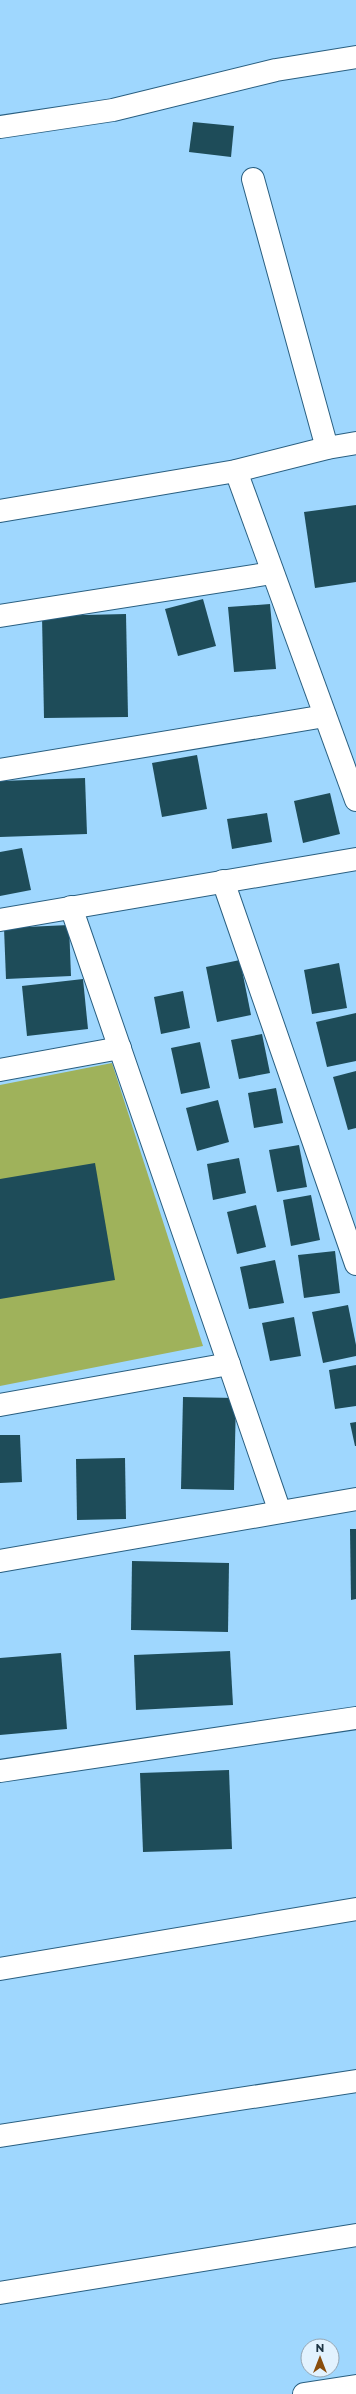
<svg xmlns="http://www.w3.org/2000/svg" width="356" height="2394" viewBox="0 0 356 2394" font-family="Montserrat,sans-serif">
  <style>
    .green { fill: #9fb25b }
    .building { fill: #1e4c59 }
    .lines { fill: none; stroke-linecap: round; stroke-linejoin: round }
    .minor-casing { stroke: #295f81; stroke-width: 24 }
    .minor { stroke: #fff; stroke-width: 22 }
  </style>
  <rect width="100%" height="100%" fill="#9fd7fe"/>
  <path class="green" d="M 112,1063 L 203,1346 L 0,1386 L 0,1085 Z"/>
  <g class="building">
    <path d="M 193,122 L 234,126 L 231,157 L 189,152 Z"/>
    <path d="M 356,505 L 356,582 L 315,588 L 304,512 Z"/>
    <path d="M 203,599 L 216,646 L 178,656 L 165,609 Z"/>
    <path d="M 270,604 L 276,669 L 234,672 L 228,607 Z"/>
    <path d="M 126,614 L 128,717 L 44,718 L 42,616 Z"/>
    <path d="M 197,755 L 207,809 L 162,817 L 152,763 Z"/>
    <path d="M 85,778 L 87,834 L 0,837 L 0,781 Z"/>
    <path d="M 330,793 L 340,834 L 303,843 L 294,801 Z"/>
    <path d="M 267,813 L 272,842 L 232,849 L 227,819 Z"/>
    <path d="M 22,848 L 31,890 L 0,896 L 0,852 Z"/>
    <path d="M 69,925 L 71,976 L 6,979 L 4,928 Z"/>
    <path d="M 240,960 L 251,1015 L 217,1022 L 206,967 Z"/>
    <path d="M 339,963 L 347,1008 L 312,1014 L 304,970 Z"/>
    <path d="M 83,979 L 88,1029 L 27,1036 L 22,986 Z"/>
    <path d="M 183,991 L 190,1028 L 161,1034 L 154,997 Z"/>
    <path d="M 356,1013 L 356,1061 L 327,1067 L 316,1022 Z"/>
    <path d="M 262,1034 L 270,1073 L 239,1079 L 231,1040 Z"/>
    <path d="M 200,1042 L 210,1088 L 181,1094 L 171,1048 Z"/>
    <path d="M 356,1071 L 356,1128 L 348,1130 L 333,1077 Z"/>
    <path d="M 276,1088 L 283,1123 L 254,1128 L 248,1093 Z"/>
    <path d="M 218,1100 L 229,1142 L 197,1151 L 186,1108 Z"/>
    <path d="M 299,1145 L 307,1187 L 277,1192 L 269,1150 Z"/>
    <path d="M 239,1158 L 246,1193 L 213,1200 L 207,1164 Z"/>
    <path d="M 95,1163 L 115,1280 L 0,1299 L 0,1179 Z"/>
    <path d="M 311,1195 L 320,1240 L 291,1246 L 283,1200 Z"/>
    <path d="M 256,1205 L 266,1247 L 237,1254 L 227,1212 Z"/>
    <path d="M 335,1251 L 340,1293 L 304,1298 L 298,1255 Z"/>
    <path d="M 275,1260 L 284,1303 L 249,1309 L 240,1267 Z"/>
    <path d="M 348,1305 L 356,1345 L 356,1356 L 323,1363 L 312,1312 Z"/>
    <path d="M 294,1317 L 301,1356 L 270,1361 L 262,1323 Z"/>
    <path d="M 356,1365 L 356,1406 L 335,1409 L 329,1370 Z"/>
    <path d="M 183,1397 L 236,1398 L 234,1490 L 181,1489 Z"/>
    <path d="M 356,1422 L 356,1446 L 355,1446 L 350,1423 Z"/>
    <path d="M 0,1435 L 20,1435 L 22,1482 L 0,1483 Z"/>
    <path d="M 125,1458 L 126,1519 L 77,1520 L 76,1459 Z"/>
    <path d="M 350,1529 L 356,1529 L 356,1599 L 351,1600 Z"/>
    <path d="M 132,1561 L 229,1563 L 228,1632 L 131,1630 Z"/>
    <path d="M 230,1651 L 233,1705 L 136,1710 L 134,1655 Z"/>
    <path d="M 61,1653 L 67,1729 L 0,1735 L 0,1658 Z"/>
    <path d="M 229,1770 L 232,1849 L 143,1852 L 140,1773 Z"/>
  </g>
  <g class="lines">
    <g class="minor-casing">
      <g id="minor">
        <path d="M 0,127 L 113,110 L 276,70 L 356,57"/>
        <path d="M 253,179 L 327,448"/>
        <path d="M 236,471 L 356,800"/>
        <path d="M 0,511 L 236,471 L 327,448 L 356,443"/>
        <path d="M 0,616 L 272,573"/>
        <path d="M 0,770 L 325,716"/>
        <path d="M 223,881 L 356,1264"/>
        <path d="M 71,907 L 280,1512"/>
        <path d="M 0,920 L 356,859"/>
        <path d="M 0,1070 L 120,1048"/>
        <path d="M 0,1405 L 229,1364"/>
        <path d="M 0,1561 L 356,1499"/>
        <path d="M 0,1771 L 356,1718"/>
        <path d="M 0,1969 L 356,1909"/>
        <path d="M 0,2136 L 356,2081"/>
        <path d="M 0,2293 L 356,2235"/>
        <path d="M 304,2394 L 356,2386"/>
      </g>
    </g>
    <use href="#minor" class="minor"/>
  </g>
  <g transform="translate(320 2358)"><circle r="19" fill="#e2f2fe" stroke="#94a6b4"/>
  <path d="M0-3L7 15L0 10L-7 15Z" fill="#894d0c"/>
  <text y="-6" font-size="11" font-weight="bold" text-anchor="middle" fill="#1e3544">N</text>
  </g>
</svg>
